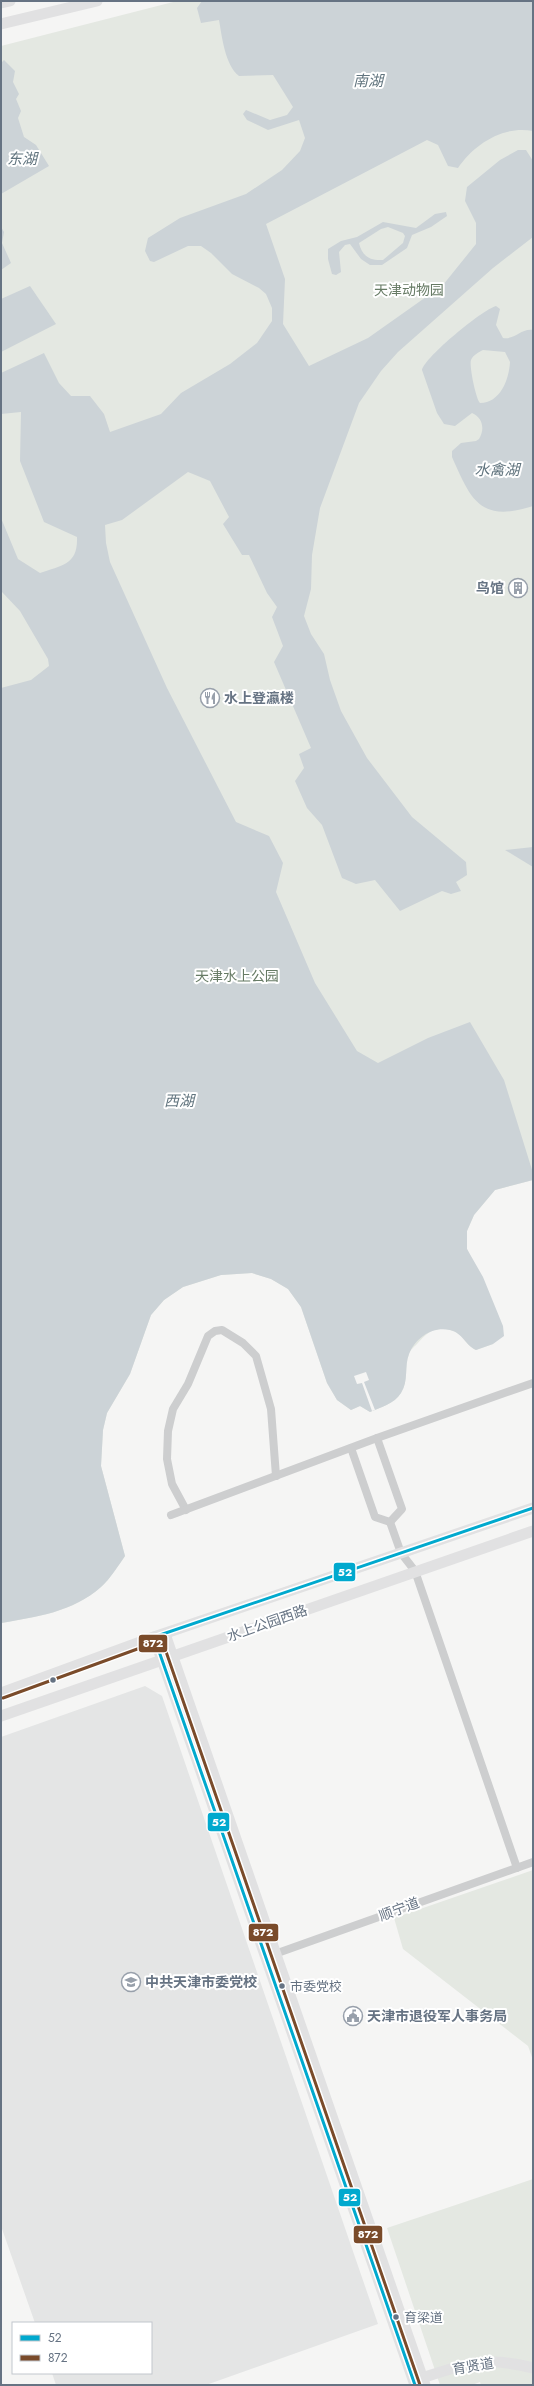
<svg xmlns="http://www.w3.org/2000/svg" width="534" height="2386" viewBox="0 0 534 2386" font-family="Jost,'Noto Sans SC',sans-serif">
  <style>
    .built { fill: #e4e5e5 }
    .green { fill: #e4e8e2 }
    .water { fill: #ccd3d7; fill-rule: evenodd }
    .pier { fill: #f5f5f4 }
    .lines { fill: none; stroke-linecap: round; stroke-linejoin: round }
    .street { stroke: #cdcecf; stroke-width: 8 }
    .secondary { stroke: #e1e1e2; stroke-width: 11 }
    .bus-1-casing { stroke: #fff; stroke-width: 6 }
    .bus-2-casing { stroke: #fff; stroke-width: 6 }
    .bus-1 { stroke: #00a9ce; stroke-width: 3 }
    .bus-2 { stroke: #7a4b2a; stroke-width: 3 }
    .bus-dot { fill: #667383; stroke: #fff; stroke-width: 1.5 }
    .labels { text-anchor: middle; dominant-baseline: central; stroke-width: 4; stroke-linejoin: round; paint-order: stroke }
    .bus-label { font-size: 13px; fill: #667383; stroke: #fff; text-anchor: start }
    .park-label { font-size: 14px; fill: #677b65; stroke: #fff }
    .poi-label { font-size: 14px; font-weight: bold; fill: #667383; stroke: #fff; text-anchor: start }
    .street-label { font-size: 14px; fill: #667383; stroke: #fff }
    .water-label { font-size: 15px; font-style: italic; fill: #62757f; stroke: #fff }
    .line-badge { stroke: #fff; stroke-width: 1.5 }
    .badge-label { font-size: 11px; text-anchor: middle; font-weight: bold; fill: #fff }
  </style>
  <rect width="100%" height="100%" fill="#f5f5f4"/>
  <path class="built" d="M 145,1686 L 162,1696 L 378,2324 L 206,2385 L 56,2385 L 52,2373 L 151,2373 L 151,2323 L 35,2323 L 1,2226 L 1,1737 Z"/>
  <g class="green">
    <path d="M 177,1 L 533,1 L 533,1180 L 495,1190 L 474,1215 L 467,1231 L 467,1249 L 473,1262 L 493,1344 L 476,1350 C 465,1345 463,1333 450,1330 C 434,1326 427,1333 417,1344 C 414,1347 410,1350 409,1354 C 404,1366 409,1381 401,1393 C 394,1404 381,1407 370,1412 L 360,1406 L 351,1410 L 337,1400 L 327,1383 L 301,1307 L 288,1289 L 271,1279 L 252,1273 L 221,1275 L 183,1287 L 164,1300 L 151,1315 L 130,1374 L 107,1413 L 103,1430 L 101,1466 L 125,1556 C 118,1566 110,1579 101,1587 C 73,1612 36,1617 1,1623 L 1,46 Z"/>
    <path d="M 533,1870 L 533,2060 L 528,2046 L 403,1949 L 394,1918 Z"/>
    <path d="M 533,2179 L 533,2385 L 481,2385 L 480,2382 L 472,2385 L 440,2385 L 387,2228 Z"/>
  </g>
  <g class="water">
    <path d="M 202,1 L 533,1 L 533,131 C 504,125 474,144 458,168 L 448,166 L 438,145 L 427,140 L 266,224 L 285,279 L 283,324 L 309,366 L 368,338 L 443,285 L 476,244 L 476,223 L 465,201 L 467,187 L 500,160 L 518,150 L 526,150 L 533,161 L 533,237 L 493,268 L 398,352 L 381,371 L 359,403 L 320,508 L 312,555 L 311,589 L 304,616 L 311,634 L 324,654 L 330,680 L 341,711 L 367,758 L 412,817 L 466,862 L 467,875 L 456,882 L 461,891 L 451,894 L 442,891 L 400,911 L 375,880 L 356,884 L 342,878 L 322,825 L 307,808 L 295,781 L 304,768 L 299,754 L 311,748 L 274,662 L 283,646 L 272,617 L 277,607 L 267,593 L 249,555 L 242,555 L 223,524 L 229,517 L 210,481 L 188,472 L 122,520 L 105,525 L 106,543 L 110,562 L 167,688 L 236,822 L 269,836 L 283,863 L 276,892 L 315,983 L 357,1051 L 378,1063 L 428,1038 L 470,1022 L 504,1080 L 533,1173 L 533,1180 L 495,1190 L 474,1215 L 467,1231 L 467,1249 L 483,1277 L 503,1326 L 504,1336 L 493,1344 L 476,1350 C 465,1345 463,1333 450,1330 C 433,1326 416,1337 409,1354 C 404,1366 409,1381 401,1393 C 394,1404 381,1407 370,1412 L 360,1406 L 351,1410 L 337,1400 L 327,1383 L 301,1307 L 288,1289 L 271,1279 L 252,1273 L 221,1275 L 183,1287 L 164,1300 L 151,1315 L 130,1374 L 107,1413 L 103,1430 L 101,1466 L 125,1556 C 118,1566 110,1579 101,1587 C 73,1612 36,1617 1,1623 L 1,688 L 31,680 L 49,666 L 48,659 L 20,611 L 2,592 L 1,518 L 18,559 L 40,573 C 62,565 78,565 77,537 L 44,522 L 20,461 L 21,412 L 1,414 L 1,373 L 44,353 L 59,383 L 71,396 L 90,396 L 104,414 L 110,432 L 161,414 L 181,393 L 230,364 L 257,343 L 272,321 L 272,308 L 266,294 L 259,288 L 232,274 L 211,253 L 201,246 L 188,246 L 154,262 L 150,261 L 145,251 L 148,238 L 180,218 L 246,194 L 282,170 L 300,151 L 305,138 L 299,120 L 268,130 L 247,120 L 243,114 L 246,110 L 270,120 L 287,115 L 293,107 L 273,75 L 239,76 C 225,65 222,37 219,20 L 201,23 L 197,8 Z"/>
    <path d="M 4,60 L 15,71 L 13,82 L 19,94 L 16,99 L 21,111 L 18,118 L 24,137 L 36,145 L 49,166 L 1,194 L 1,63 Z"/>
    <path d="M 446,212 L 447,216 L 431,227 L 412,235 L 407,248 L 382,265 L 370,265 L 361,259 L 350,244 L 345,245 L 339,252 L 341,272 L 336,275 L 332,274 L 328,259 L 328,249 L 341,241 L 357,237 L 383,222 L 416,228 L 435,214 ZM 388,227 L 403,233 L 405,236 L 403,243 L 383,260 C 370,261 362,256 359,243 L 381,229 Z"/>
    <path d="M 1,227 L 4,232 L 2,243 L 11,263 L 1,270 Z"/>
    <path d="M 30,286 L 56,324 L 1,352 L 1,299 Z"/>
    <path d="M 496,306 L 500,309 L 496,325 L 503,338 C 515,340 521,328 533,330 L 533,506 C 480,523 471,500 452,457 L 452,451 L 461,443 L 476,441 L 479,439 C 485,429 483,418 472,413 L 455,426 L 444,424 L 437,413 L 422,370 C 425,357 482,310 496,306 ZM 483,350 L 505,352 L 510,362 C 509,380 500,403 480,403 C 476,399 469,366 471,360 C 473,355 479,352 483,350 Z"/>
    <path d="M 533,847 L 533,867 L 505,850 Z"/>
  </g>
  <path class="pier" d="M 366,1372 L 369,1380 L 364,1382 L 375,1410 L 372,1411 L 362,1383 L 357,1384 L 354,1376 Z"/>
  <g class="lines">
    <g class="street">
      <path d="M 377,1438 L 402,1509 L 390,1522"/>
      <path d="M 351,1448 L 375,1517 L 390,1522"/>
      <path d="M 186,1510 L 172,1484 L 167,1459 L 168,1431 L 173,1409 L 188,1384 L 208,1336 L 215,1331 L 222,1330 L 243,1343 L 256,1356 L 271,1409 L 276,1476"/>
      <path d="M 171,1515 L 377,1438 L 533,1383"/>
      <path d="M 390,1522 L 401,1553 L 415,1571 L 517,1868"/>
      <path d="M 272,1955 L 533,1862"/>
    </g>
    <g class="secondary">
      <path d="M 1,3 L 10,1"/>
      <path d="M 1,24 L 97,1"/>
      <path d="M 165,1634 L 425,2385"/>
      <path d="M 154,1637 L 415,2385"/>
      <path d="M 1,1693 L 154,1637 L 533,1508"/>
      <path d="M 1,1716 L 533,1531"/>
      <path d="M 416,2380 C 462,2365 484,2355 533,2368"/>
    </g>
    <g class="bus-1-casing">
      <path id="bus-1" d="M 415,2385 L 154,1637 L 533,1508"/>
    </g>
    <g class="bus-2-casing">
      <path id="bus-2" d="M 3,1698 L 162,1640 L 420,2385"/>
    </g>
    <use href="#bus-1" class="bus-1"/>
    <use href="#bus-2" class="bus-2"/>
  </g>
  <defs>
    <g id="building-ring" transform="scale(1)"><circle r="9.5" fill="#fff" stroke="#98a0ab" stroke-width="1.5"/><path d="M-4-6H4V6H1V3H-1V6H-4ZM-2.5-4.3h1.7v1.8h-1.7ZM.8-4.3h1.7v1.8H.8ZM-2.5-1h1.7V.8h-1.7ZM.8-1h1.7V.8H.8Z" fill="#98a0ab"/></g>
    <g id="restaurant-ring" transform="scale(1)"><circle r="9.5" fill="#fff" stroke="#98a0ab" stroke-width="1.5"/><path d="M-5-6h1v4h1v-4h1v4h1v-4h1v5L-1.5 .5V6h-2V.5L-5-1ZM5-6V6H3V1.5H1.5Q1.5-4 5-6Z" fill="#98a0ab"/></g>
    <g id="university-ring" transform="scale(1)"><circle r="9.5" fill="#fff" stroke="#98a0ab" stroke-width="1.5"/><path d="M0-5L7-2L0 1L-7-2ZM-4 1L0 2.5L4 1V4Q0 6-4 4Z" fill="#98a0ab"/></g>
    <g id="civic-ring" transform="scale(1)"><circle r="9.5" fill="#fff" stroke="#98a0ab" stroke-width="1.5"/><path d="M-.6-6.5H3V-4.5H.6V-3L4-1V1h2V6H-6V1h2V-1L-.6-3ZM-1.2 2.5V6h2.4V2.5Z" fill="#98a0ab"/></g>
  </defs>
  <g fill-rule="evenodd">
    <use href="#building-ring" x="518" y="588"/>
    <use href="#restaurant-ring" x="210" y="698"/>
    <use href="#university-ring" x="131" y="1982"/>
    <use href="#civic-ring" x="353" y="2016"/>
  </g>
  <g class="bus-dot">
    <circle cx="53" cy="1680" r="3.5"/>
    <circle cx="282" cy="1986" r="3.5"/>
    <circle cx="396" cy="2317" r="3.5"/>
  </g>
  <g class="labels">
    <g class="bus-label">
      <text x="290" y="1986">市委党校</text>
      <text x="404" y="2317">育梁道</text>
    </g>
    <g class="park-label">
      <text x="409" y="290">天津动物园</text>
      <text x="237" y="976">天津水上公园</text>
    </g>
    <g class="poi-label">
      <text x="504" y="588" text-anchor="end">鸟馆</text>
      <text x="224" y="698">水上登瀛楼</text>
      <text x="145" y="1982">中共天津市委党校</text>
      <text x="367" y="2016">天津市退役军人事务局</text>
    </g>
    <g class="street-label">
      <text transform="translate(267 1623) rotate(-19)">水上公园西路</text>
      <text transform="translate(399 1909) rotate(-20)">顺宁道</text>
      <text transform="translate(473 2366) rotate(-9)">育贤道</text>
    </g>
    <g class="water-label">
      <text x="368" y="81">南湖</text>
      <text x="22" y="159">东湖</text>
      <text x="497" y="470">水禽湖</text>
      <text x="179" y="1101">西湖</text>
    </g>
  </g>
  <g class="line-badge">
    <rect x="333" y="1562" width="23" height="20" rx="4" fill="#00a9ce"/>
    <rect x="138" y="1634" width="30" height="19" rx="4" fill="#7a4b2a"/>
    <rect x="207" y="1812" width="23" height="20" rx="4" fill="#00a9ce"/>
    <rect x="248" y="1923" width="31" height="19" rx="4" fill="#7a4b2a"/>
    <rect x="338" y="2188" width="23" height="19" rx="4" fill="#00a9ce"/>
    <rect x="353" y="2225" width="30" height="19" rx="4" fill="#7a4b2a"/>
  </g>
  <g class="badge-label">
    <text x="345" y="1576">52</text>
    <text x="153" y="1647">872</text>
    <text x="219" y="1826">52</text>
    <text x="263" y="1936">872</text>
    <text x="350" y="2201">52</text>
    <text x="368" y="2238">872</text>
  </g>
  <rect width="534" height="2386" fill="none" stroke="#667383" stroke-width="4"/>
  <rect x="12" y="2322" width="140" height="52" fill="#ffffff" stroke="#c2c7cd"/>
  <rect x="20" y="2335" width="20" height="6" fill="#00a9ce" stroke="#c2c7cd"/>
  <text x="48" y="2342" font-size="12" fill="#667383">52</text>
  <rect x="20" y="2355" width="20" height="6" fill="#7a4b2a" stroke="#c2c7cd"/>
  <text x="48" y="2362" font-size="12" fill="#667383">872</text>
</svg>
